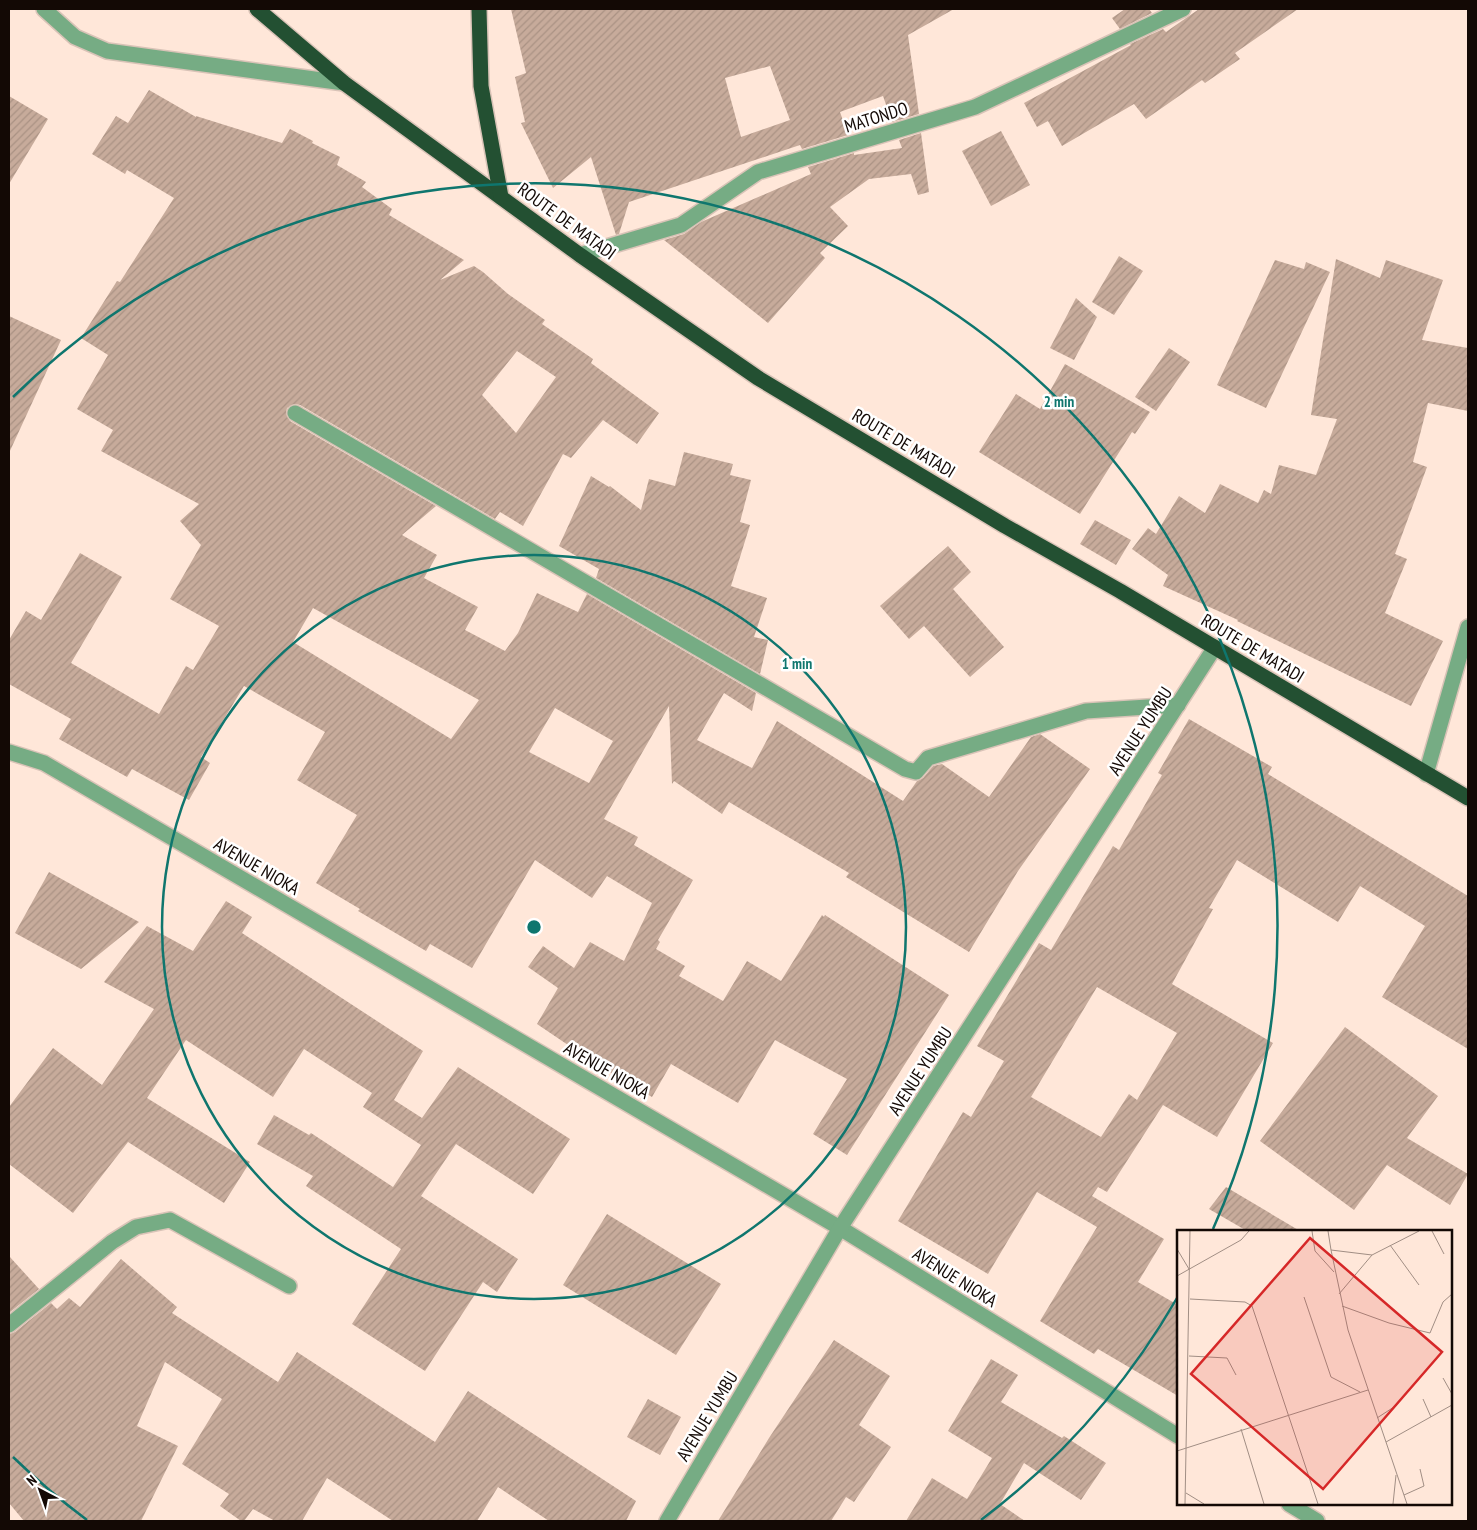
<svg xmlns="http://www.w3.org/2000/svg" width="1477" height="1530" viewBox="0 0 1477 1530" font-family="'PT Sans Narrow',sans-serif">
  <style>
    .building { fill: url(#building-hatch); fill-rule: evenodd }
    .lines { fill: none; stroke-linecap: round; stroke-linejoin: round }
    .minor-casing { stroke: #d9c3b7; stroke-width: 18 }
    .highway-casing { stroke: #d9c3b7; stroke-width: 18 }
    .minor { stroke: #76ac84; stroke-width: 15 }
    .highway { stroke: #235032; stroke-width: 15 }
    .ring { fill: none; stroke: #0f766e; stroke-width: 2.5 }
    .labels { text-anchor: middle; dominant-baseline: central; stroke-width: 5; stroke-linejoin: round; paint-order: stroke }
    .street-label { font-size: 18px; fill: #130905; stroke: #fff }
    .inset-road { fill: none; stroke: #a18e84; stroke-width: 1 }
    .view { fill: #d62828; fill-opacity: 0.15; stroke: #d62828; stroke-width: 2.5 }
    .inset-edge { fill: none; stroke: #130905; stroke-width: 2.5 }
    .centre { fill: #0f766e; stroke: #fff; stroke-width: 2.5 }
    .ring-label { font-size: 15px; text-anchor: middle; font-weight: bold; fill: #0f766e; stroke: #fff; stroke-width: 5; stroke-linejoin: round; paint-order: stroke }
  </style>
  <defs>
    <pattern id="building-hatch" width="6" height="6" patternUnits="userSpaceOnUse" patternTransform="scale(1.25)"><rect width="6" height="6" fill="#c7ab9b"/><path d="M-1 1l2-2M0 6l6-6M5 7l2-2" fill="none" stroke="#aa9284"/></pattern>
  </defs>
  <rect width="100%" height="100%" fill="#ffe7d9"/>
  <g class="building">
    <path d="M 511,9 L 954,9 L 908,35 L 919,114 L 892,122 L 883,96 L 840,112 L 848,135 L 802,149 L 800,145 L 629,202 L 619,234 L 616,235 L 591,157 L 553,188 L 521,123 L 525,122 L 515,77 L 526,73 ZM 770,66 L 790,120 L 741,137 L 725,78 Z"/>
    <path d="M 1125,9 L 1149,9 L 1152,13 L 1120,29 L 1112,18 Z"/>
    <path d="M 1199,9 L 1298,9 L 1235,53 L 1240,59 L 1205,83 L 1202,80 L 1146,119 L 1134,104 L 1062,146 L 1048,121 L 1037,127 L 1024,103 L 1131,45 L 1130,44 L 1163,29 L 1166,32 Z"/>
    <path d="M 149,90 L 196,117 L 196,116 L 282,143 L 290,129 L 313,141 L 312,143 L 340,157 L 337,165 L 366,182 L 362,187 L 392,209 L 389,215 L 464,260 L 440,280 L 474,266 L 483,272 L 508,294 L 545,320 L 542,324 L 593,359 L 591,363 L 659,413 L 637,444 L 603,420 L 571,458 L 563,454 L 523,526 L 500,512 L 495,519 L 300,405 L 295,404 L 287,408 L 286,413 L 290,421 L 436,506 L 402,535 L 437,555 L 424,578 L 478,607 L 465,630 L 505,651 L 518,633 L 537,593 L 578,612 L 587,594 L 756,693 L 752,711 L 724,693 L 697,740 L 752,768 L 777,721 L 903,801 L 917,781 L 923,778 L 933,766 L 942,764 L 989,797 L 1031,737 L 1040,734 L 1090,769 L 1018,871 L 969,952 L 846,877 L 849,873 L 729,802 L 722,814 L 674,781 L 672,784 L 669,706 L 604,819 L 638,837 L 634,845 L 693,880 L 658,940 L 660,942 L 656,949 L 685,966 L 679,976 L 723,1001 L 747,961 L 781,981 L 822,915 L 824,917 L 825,915 L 949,995 L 847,1155 L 813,1134 L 847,1079 L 775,1040 L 738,1103 L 671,1064 L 652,1097 L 599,1066 L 537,1024 L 558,988 L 528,967 L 543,946 L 574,968 L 590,942 L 624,961 L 652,903 L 607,876 L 592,898 L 535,860 L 472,968 L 430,944 L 426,951 L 358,911 L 360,909 L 316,883 L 357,815 L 297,780 L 325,732 L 244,686 L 201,757 L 210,763 L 189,800 L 132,769 L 127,777 L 59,739 L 71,719 L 9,684 L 9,640 L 26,611 L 41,620 L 80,553 L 122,577 L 71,663 L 159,714 L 186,666 L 193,670 L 219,626 L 170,599 L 201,545 L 180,521 L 199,504 L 101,451 L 113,430 L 77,409 L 108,355 L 81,338 L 117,281 L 120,282 L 174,198 L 127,170 L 125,174 L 92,154 L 116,116 L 128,123 ZM 517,351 L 556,377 L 516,433 L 482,395 ZM 313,608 L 479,700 L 451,739 L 293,642 ZM 555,708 L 613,741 L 589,783 L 529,752 Z"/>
    <path d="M 9,96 L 48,119 L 9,184 Z"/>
    <path d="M 1001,131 L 1030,185 L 991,206 L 962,151 Z"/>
    <path d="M 921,133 L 929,192 L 918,195 L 911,174 L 869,179 L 830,207 L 848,226 L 820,253 L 825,258 L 768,323 L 664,240 L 684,234 L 701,222 L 811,174 L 808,167 L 854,153 L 854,155 L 902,148 L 899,140 Z"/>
    <path d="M 1119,256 L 1143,271 L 1114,315 L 1092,302 Z"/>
    <path d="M 1336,259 L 1380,278 L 1386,260 L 1443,280 L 1422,340 L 1468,348 L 1468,411 L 1428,403 L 1413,462 L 1427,467 L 1395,554 L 1407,559 L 1385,613 L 1443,641 L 1411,706 L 1237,621 L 1238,620 L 1163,586 L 1168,575 L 1132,549 L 1148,528 L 1156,534 L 1179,496 L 1205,513 L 1220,484 L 1258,503 L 1264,490 L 1271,494 L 1279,465 L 1316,475 L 1337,419 L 1311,415 Z"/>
    <path d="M 1275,260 L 1304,269 L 1306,262 L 1330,272 L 1266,408 L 1217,385 Z"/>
    <path d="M 1076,298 L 1097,317 L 1074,360 L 1050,348 Z"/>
    <path d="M 9,316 L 61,340 L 9,453 Z"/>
    <path d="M 1169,348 L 1190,362 L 1156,411 L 1135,397 Z"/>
    <path d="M 1065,364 L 1150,412 L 1135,434 L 1132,432 L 1080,514 L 979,452 L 1016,394 L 1040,409 Z"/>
    <path d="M 684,452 L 733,464 L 730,475 L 751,480 L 740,522 L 750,525 L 731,586 L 767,598 L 754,637 L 768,640 L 760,674 L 596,578 L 599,569 L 559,546 L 591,476 L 609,487 L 610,486 L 641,510 L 649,479 L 675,486 Z"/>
    <path d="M 1095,520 L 1131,540 L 1116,565 L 1080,544 Z"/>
    <path d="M 948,546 L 971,572 L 953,589 L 1004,647 L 970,677 L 924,626 L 909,639 L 880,606 Z"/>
    <path d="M 1189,719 L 1272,767 L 1268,774 L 1468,896 L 1468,1049 L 1382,997 L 1425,926 L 1360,886 L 1338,922 L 1237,860 L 1209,908 L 1213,909 L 1172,984 L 1273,1043 L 1217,1137 L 1163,1105 L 1107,1192 L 1098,1187 L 1092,1196 L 1164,1239 L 1138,1282 L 1178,1305 L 1178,1396 L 1098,1349 L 1094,1354 L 1040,1321 L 1097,1227 L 1037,1192 L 988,1274 L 898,1221 L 963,1112 L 971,1117 L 1004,1061 L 977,1046 L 1039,943 L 1051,950 L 1113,846 L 1119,850 L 1162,775 L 1158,773 ZM 1097,987 L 1177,1033 L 1137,1100 L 1129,1094 L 1101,1137 L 1031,1097 Z"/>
    <path d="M 49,872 L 139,922 L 81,969 L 15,933 Z"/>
    <path d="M 226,901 L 252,917 L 242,933 L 423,1051 L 394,1100 L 422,1118 L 458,1067 L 570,1139 L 533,1194 L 456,1144 L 421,1196 L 518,1259 L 497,1292 L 483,1282 L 425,1371 L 352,1324 L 401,1249 L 306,1186 L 313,1176 L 257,1144 L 274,1115 L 309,1135 L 311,1133 L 393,1187 L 421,1145 L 363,1107 L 372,1093 L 304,1049 L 273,1097 L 186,1040 L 147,1098 L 250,1162 L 224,1203 L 128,1142 L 73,1213 L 9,1164 L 9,1107 L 53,1048 L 102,1085 L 154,1009 L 104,982 L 147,926 L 193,951 Z"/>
    <path d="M 1345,1027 L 1438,1096 L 1407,1138 L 1468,1174 L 1450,1205 L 1387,1165 L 1354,1210 L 1260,1141 Z"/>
    <path d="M 1226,1187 L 1300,1231 L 1247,1231 L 1209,1209 Z"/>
    <path d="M 607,1214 L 721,1284 L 676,1355 L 563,1285 Z"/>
    <path d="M 9,1256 L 39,1289 L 9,1313 Z"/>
    <path d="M 121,1259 L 177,1307 L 172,1313 L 278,1382 L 297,1352 L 435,1442 L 468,1391 L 636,1501 L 626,1521 L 549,1521 L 498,1487 L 477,1521 L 393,1521 L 327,1478 L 302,1521 L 275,1521 L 253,1509 L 244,1521 L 241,1521 L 220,1506 L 229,1494 L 182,1464 L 222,1399 L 165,1362 L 137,1426 L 178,1446 L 141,1521 L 24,1521 L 9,1503 L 9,1334 L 15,1332 L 51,1303 L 57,1309 L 69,1298 L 80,1307 Z"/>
    <path d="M 834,1340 L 890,1376 L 859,1425 L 891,1447 L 854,1502 L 846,1497 L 831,1521 L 718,1521 L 769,1438 Z"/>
    <path d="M 991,1359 L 1018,1375 L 1001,1402 L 1062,1438 L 1064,1436 L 1106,1463 L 1081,1500 L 1024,1463 L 1000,1504 L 1025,1521 L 906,1521 L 932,1478 L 967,1499 L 992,1458 L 948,1431 Z"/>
    <path d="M 648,1399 L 681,1417 L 660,1455 L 627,1437 Z"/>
  </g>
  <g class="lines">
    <g class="minor-casing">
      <g id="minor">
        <path d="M 44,9 L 75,37 L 107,51 L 344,83"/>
        <path d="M 580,255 L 681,225 L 758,172 L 975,107 L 1183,9"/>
        <path d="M 295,413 L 905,769 L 916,772 L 928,758 L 1086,711 L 1178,705"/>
        <path d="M 9,752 L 44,763 L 840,1228 L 1178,1436"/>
        <path d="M 1426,774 L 1468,627"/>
        <path d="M 9,1325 L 112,1242 L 136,1227 L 170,1220 L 289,1286"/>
        <path d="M 1289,1504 L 1317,1521"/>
        <path d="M 667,1521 L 840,1228 L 1215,647"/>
      </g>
    </g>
    <g class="highway-casing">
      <g id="highway">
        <path d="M 257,9 L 344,83 L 580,255 L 758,378 L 1005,526 L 1120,591 L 1468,798"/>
        <path d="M 479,9 L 481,86 L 501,197"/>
      </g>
    </g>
    <use href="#minor" class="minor"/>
    <use href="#highway" class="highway"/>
  </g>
  <g class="ring">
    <circle cx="534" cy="927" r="372"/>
    <path d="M1177 1298A743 743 0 0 1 981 1520M87 1520A743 743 0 0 1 13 1457M13 397A743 743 0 0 1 1213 1229"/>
  </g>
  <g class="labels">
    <g class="street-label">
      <text transform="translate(876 117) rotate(-17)">MATONDO</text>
      <text transform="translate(567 221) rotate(36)">ROUTE DE MATADI</text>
      <text transform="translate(904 443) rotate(31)">ROUTE DE MATADI</text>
      <text transform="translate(1253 648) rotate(31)">ROUTE DE MATADI</text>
      <text transform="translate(1140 731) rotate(-57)">AVENUE YUMBU</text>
      <text transform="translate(257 866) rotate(30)">AVENUE NIOKA</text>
      <text transform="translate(607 1070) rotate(30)">AVENUE NIOKA</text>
      <text transform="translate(920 1071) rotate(-57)">AVENUE YUMBU</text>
      <text transform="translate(955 1277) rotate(32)">AVENUE NIOKA</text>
      <text transform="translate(707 1416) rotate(-59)">AVENUE YUMBU</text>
    </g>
  </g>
  <g transform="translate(1177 1230)">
    <rect width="275" height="275" fill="#ffe7d9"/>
    <path class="inset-road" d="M 135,1 L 138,21 L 157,42M 151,1 L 154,20M 255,1 L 267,24M 213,15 L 242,55M 0,19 L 12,39M 195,25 L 154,20 L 171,100 L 230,274M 0,46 L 64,10 L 72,1M 162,64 L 195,25 L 242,1M 127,67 L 154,147 L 183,162M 13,69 L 68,72 L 75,76 L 141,274M 165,76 L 212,93 L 253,103 L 266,72 L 275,64M 12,126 L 50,128 L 59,145M 266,148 L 275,164M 246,169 L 254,187M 200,188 L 220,175M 64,199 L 87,274M 209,212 L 275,175M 0,221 L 191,160M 9,263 L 27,274M 227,265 L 247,256 L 243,239M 8,274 L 13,1M 216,274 L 219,245"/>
    <path class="view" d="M 133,8 L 265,122 L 146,259 L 14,144 Z"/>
    <rect width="275" height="275" class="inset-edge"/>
  </g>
  <circle cx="534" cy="927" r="8" class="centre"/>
  <g class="ring-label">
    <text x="1059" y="407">2 min</text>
    <text x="797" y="669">1 min</text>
  </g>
  <rect width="1477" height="1530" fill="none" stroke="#130905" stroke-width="20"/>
  <g transform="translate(40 1490) rotate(319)" stroke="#ffffff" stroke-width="4" paint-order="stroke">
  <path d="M0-4L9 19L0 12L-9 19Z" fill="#130905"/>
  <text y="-8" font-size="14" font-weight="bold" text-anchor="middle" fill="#130905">N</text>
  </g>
</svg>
